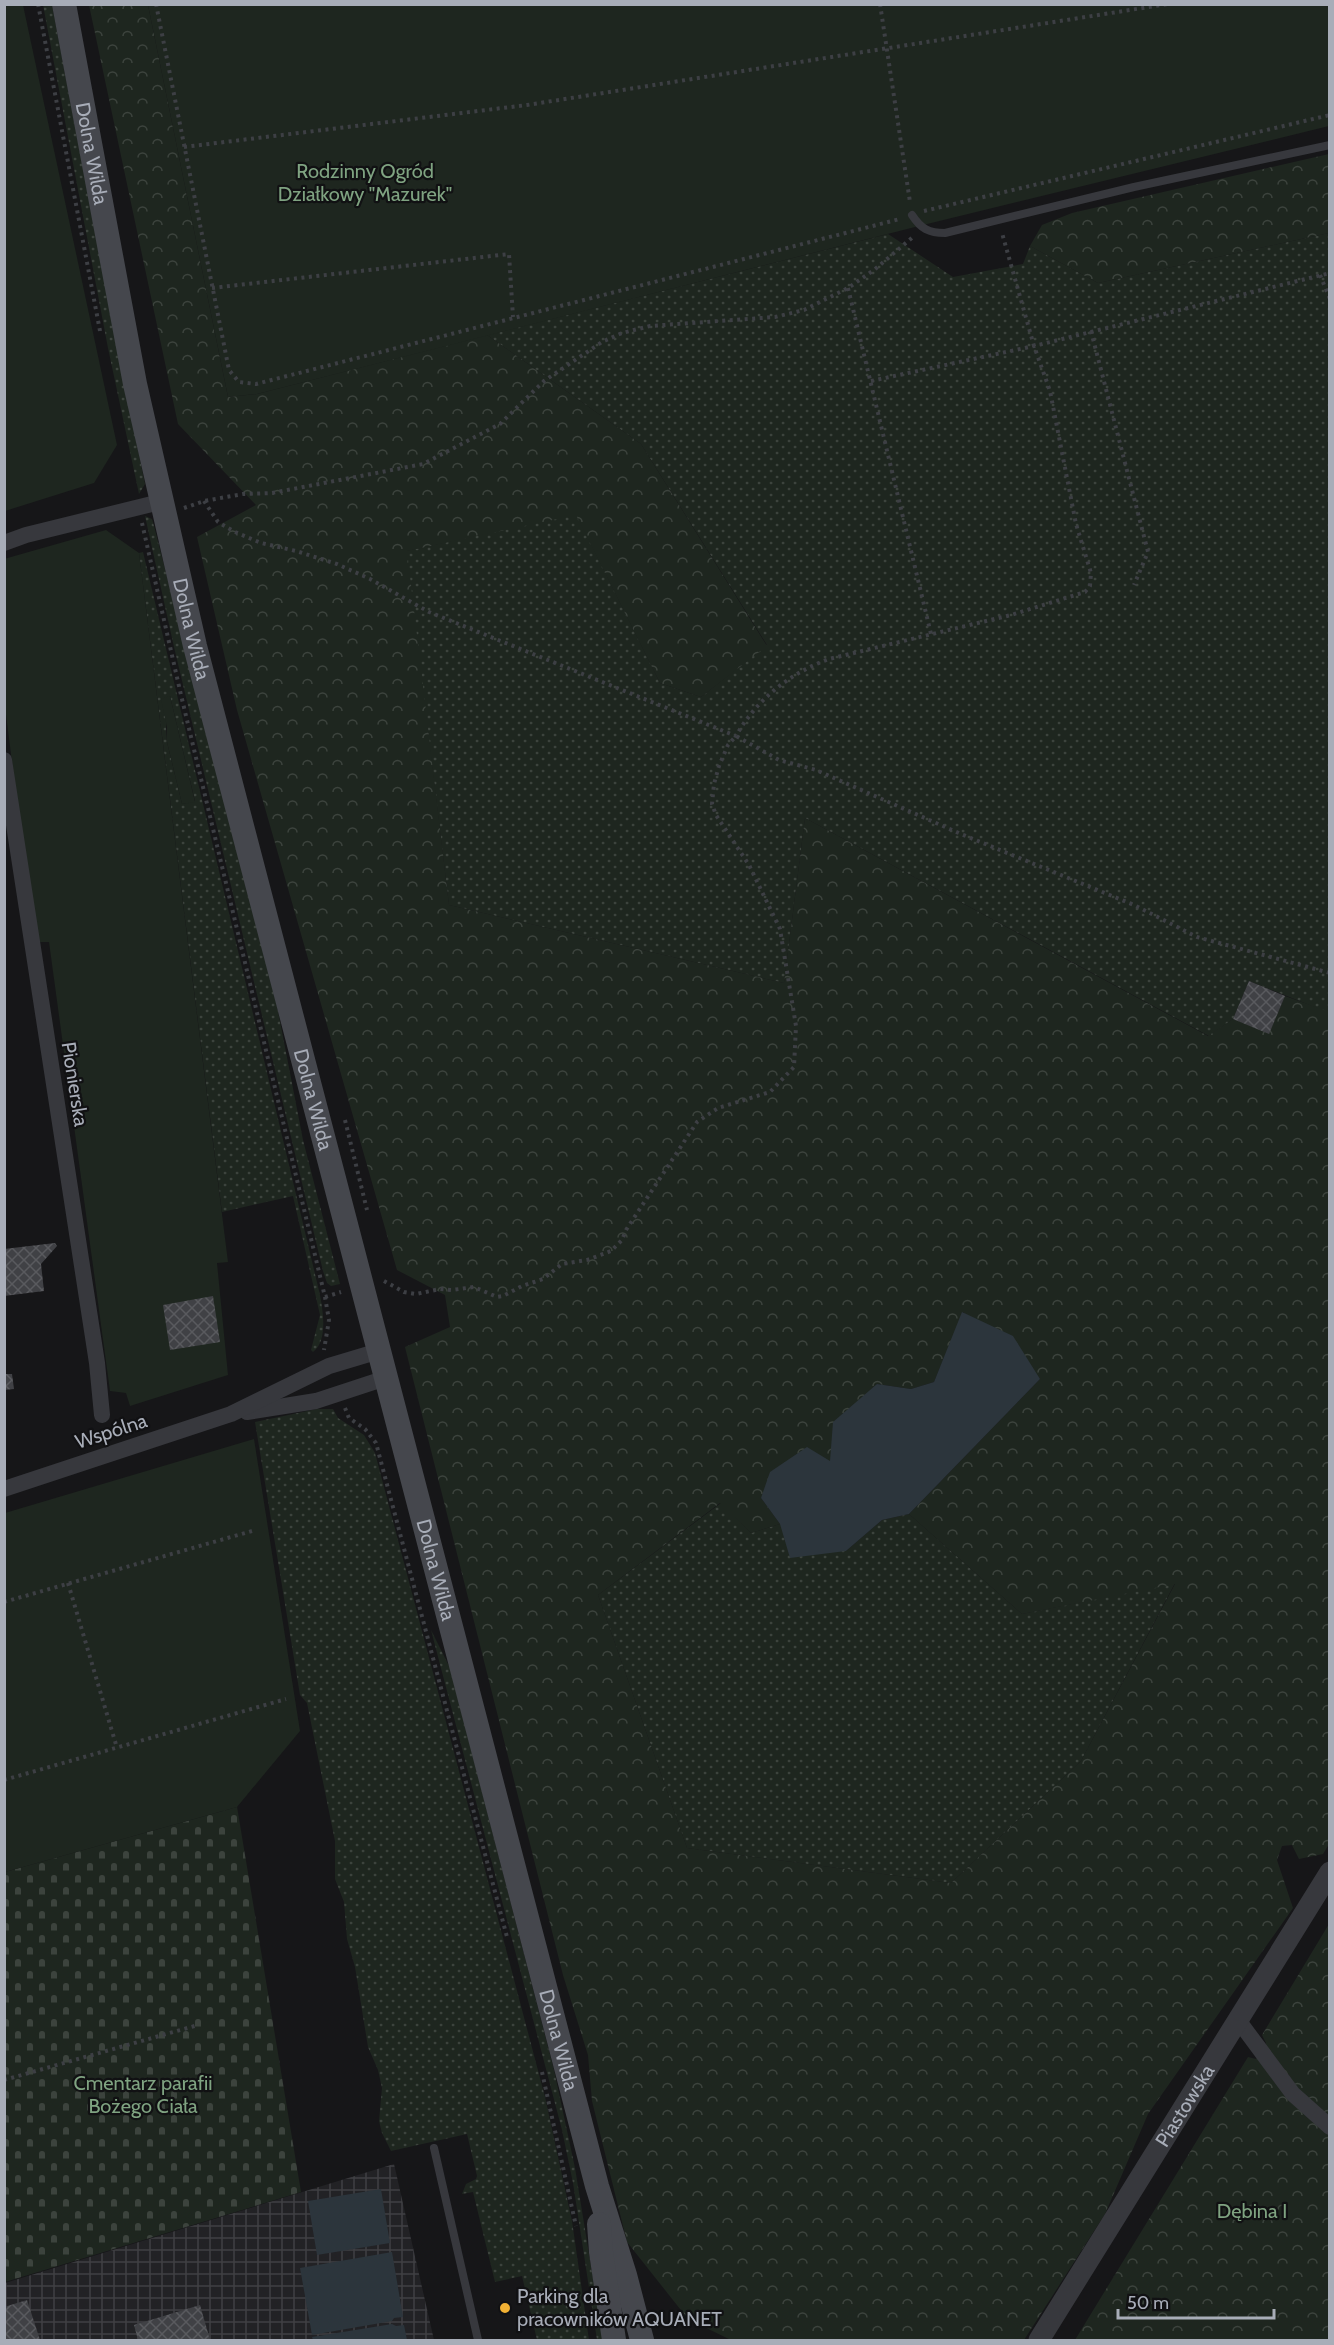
<svg xmlns="http://www.w3.org/2000/svg" width="1334" height="2345" viewBox="0 0 1334 2345" font-family="Cabin,sans-serif">
  <style>
    .industrial { fill: url(#industrial-grid) }
    .grass { fill: url(#grass-dots); fill-rule: evenodd }
    .forest { fill: url(#forest-crowns); fill-rule: evenodd }
    .cemetery { fill: url(#cemetery-stones) }
    .garden { fill: #1e261f }
    .water { fill: #2c353c }
    .building { fill: url(#building-cross-hatch) }
    .lines { fill: none; stroke-linecap: round; stroke-linejoin: round }
    .path { stroke: #3d3f44; stroke-width: 4; stroke-dasharray: 3 4.5; stroke-linecap: butt }
    .service { stroke: #37383d; stroke-width: 8 }
    .minor { stroke: #37383d; stroke-width: 16 }
    .tertiary { stroke: #37383d; stroke-width: 21 }
    .secondary { stroke: #45474d; stroke-width: 24 }
    .poi-dot { fill: #f2b134; stroke: #111113; stroke-width: 2 }
    .labels { text-anchor: middle; dominant-baseline: central; stroke-width: 4.5; stroke-linejoin: round; paint-order: stroke }
    .street-label { font-size: 20px; fill: #a8adb8; stroke: #111113 }
    .park-label { font-size: 20px; fill: #7fa381; stroke: #111113 }
    .poi-label { font-size: 20px; fill: #a8adb8; stroke: #111113; text-anchor: start }
  </style>
  <defs>
    <pattern id="industrial-grid" width="8" height="8" patternUnits="userSpaceOnUse" patternTransform="scale(1.5)"><rect width="8" height="8" fill="#222225"/><path d="M0 4h8M4 0v8" fill="none" stroke="#3f3f43"/></pattern>
    <pattern id="grass-dots" width="8" height="8" patternUnits="userSpaceOnUse" patternTransform="scale(1.5)"><rect width="8" height="8" fill="#1e261f"/><path d="M2 2h.1M6 6h.1" fill="none" stroke="#3c433d" stroke-width="1.8" stroke-linecap="round"/></pattern>
    <pattern id="forest-crowns" width="20" height="18" patternUnits="userSpaceOnUse" patternTransform="scale(1.5)"><rect width="20" height="18" fill="#1e261f"/><path d="M2 6a3 3 0 1 1 6 0M12 15a3 3 0 1 1 6 0" fill="none" stroke="#3c433d"/></pattern>
    <pattern id="cemetery-stones" width="16" height="16" patternUnits="userSpaceOnUse" patternTransform="scale(1.5)"><rect width="16" height="16" fill="#1e261f"/><path d="M2 7V4a2 2 0 0 1 4 0v3zM10 15v-3a2 2 0 0 1 4 0v3z" fill="#3c433d"/></pattern>
    <pattern id="building-cross-hatch" width="8" height="8" patternUnits="userSpaceOnUse" patternTransform="scale(1.5)"><rect width="8" height="8" fill="#404145"/><path d="M0 0l8 8M0 8l8-8" fill="none" stroke="#595a5e"/></pattern>
  </defs>
  <rect width="100%" height="100%" fill="#161618"/>
  <path class="industrial" d="M 394,2164 L 434,2340 L 5,2340 L 5,2283 Z"/>
  <g class="grass">
    <path d="M 43,5 L 52,5 L 116,343 L 145,484 L 139,494 L 108,348 Z"/>
    <path d="M 1329,233 L 1329,1008 L 1327,1012 L 1249,981 L 1233,1019 L 1209,1036 L 805,818 L 784,983 L 449,905 L 406,551 L 576,514 L 660,683 L 701,697 L 767,645 L 641,444 L 487,335 L 888,234 L 953,277 L 1023,264 L 1030,246 L 1098,283 Z"/>
    <path d="M 145,516 L 152,519 L 154,526 L 277,1006 L 303,1140 L 340,1284 L 331,1286 L 327,1283 L 323,1271 L 174,647 Z"/>
    <path d="M 143,552 L 320,1295 C 323,1311 328,1341 313,1352 L 311,1350 L 320,1315 L 293,1196 L 222,1212 L 139,553 ZM 170,696 L 195,801 L 182,804 L 167,742 L 166,728 Z"/>
    <path d="M 317,1409 L 333,1409 L 338,1418 L 364,1435 L 375,1453 L 545,2097 L 572,2221 L 589,2340 L 537,2340 L 522,2276 L 495,2282 L 473,2192 L 462,2194 L 466,2184 L 476,2179 L 477,2176 L 467,2134 L 391,2151 L 382,2133 L 379,2121 L 382,2088 L 378,2070 L 368,2047 L 355,1967 L 347,1939 L 344,1902 L 335,1879 L 335,1841 L 307,1703 L 300,1695 L 255,1422 Z"/>
    <path d="M 721,1503 L 751,1533 L 780,1524 L 846,1551 L 882,1520 L 909,1514 L 1022,1614 L 1175,1583 L 1081,1761 L 951,1883 L 687,1848 L 598,1595 Z"/>
    <path d="M 431,1630 L 450,1668 L 554,2070 L 575,2168 L 603,2340 L 597,2340 L 573,2183 L 562,2130 Z"/>
  </g>
  <g class="forest">
    <path d="M 89,5 L 148,5 L 228,397 L 257,394 L 487,335 L 641,444 L 767,646 L 701,697 L 660,683 L 576,515 L 407,551 L 449,905 L 784,983 L 805,818 L 1208,1036 L 1233,1019 L 1269,1033 L 1285,996 L 1327,1011 L 1329,1008 L 1329,1844 L 1323,1854 L 1299,1859 L 1292,1845 L 1282,1846 L 1277,1860 L 1293,1908 L 1148,2114 L 1105,2214 L 1024,2340 L 731,2340 L 688,2319 L 627,2242 L 592,2101 L 588,2055 L 563,1975 L 405,1347 L 450,1327 L 445,1295 L 397,1270 L 237,710 L 197,537 L 256,505 L 178,424 ZM 963,1312 L 1040,1379 L 909,1514 L 1022,1614 L 1175,1584 L 1081,1761 L 951,1883 L 687,1848 L 598,1595 L 720,1503 L 751,1533 L 780,1524 L 761,1498 L 830,1461 L 877,1384 L 911,1389 L 934,1382 Z"/>
    <path d="M 1329,154 L 1329,233 L 1098,283 L 1030,246 L 1042,225 L 1072,213 Z"/>
    <path d="M 1329,1924 L 1329,2340 L 1075,2340 L 1248,2057 L 1256,2059 L 1266,2043 L 1262,2035 Z"/>
  </g>
  <path class="cemetery" d="M 237,1807 L 301,2192 L 5,2282 L 5,1872 Z"/>
  <g class="garden">
    <path d="M 4,5 L 23,5 L 117,445 L 94,483 L 5,511 Z"/>
    <path d="M 148,5 L 1329,5 L 1329,126 L 919,226 L 257,394 L 228,397 Z"/>
    <path d="M 106,530 L 139,553 L 228,1262 L 217,1263 L 228,1375 L 130,1406 L 126,1393 L 110,1391 L 49,942 L 35,942 L 5,707 L 4,559 Z"/>
    <path d="M 170,696 L 195,802 L 182,804 L 167,742 L 167,727 L 161,699 Z"/>
    <path d="M 254,1439 L 300,1731 L 237,1807 L 5,1872 L 5,1513 Z"/>
  </g>
  <g class="water">
    <path d="M 962,1312 L 1013,1336 L 1040,1379 L 909,1514 L 882,1520 L 846,1551 L 790,1558 L 780,1524 L 761,1498 L 770,1472 L 807,1447 L 830,1461 L 833,1422 L 877,1384 L 911,1389 L 934,1382 Z"/>
    <path d="M 381,2189 L 390,2243 L 317,2255 L 308,2201 Z"/>
    <path d="M 392,2252 L 403,2317 L 394,2318 L 392,2321 L 312,2335 L 300,2268 Z"/>
    <path d="M 392,2324 L 396,2326 L 404,2325 L 407,2340 L 313,2340 L 312,2337 Z"/>
  </g>
  <g class="building">
    <path d="M 1249,981 L 1285,996 L 1269,1034 L 1233,1019 Z"/>
    <path d="M 55,1243 L 57,1246 L 41,1264 L 44,1291 L 4,1296 L 4,1249 Z"/>
    <path d="M 213,1296 L 220,1342 L 170,1350 L 163,1305 Z"/>
    <path d="M 4,1374 L 12,1374 L 14,1389 L 4,1390 Z"/>
    <path d="M 27,2300 L 40,2340 L 4,2340 L 4,2307 Z"/>
    <path d="M 200,2305 L 210,2340 L 138,2340 L 134,2325 Z"/>
  </g>
  <g class="lines">
    <g class="path">
      <path d="M 38,4 L 100,331"/>
      <path d="M 156,4 L 229,370 L 239,382 L 256,384 L 900,219"/>
      <path d="M 880,4 L 910,202"/>
      <path d="M 184,147 L 527,105 L 1168,4"/>
      <path d="M 924,211 L 1330,115"/>
      <path d="M 1320,275 L 1330,299"/>
      <path d="M 212,288 L 509,254 L 513,317"/>
      <path d="M 848,288 L 931,634"/>
      <path d="M 1091,331 L 1148,552 L 1134,585"/>
      <path d="M 871,381 L 1034,346 L 1330,273"/>
      <path d="M 204,501 L 218,522 L 235,532 L 261,543 L 296,551 L 337,564 L 370,579 L 429,612 L 736,736 C 756,700 790,673 829,659 L 1011,615 L 1085,592 L 1090,586 L 1091,573 L 1076,524 L 1050,391 L 1034,346 L 1002,233"/>
      <path d="M 184,508 L 204,501 L 243,494 L 272,493 L 423,464 L 500,424 L 544,381 L 602,342 L 622,333 L 650,326 L 775,317 L 804,310 L 848,288 L 874,270 L 913,237"/>
      <path d="M 142,523 L 181,695 L 325,1297 L 329,1320 L 324,1350"/>
      <path d="M 345,1120 L 367,1210"/>
      <path d="M 384,1281 L 404,1292 L 416,1294 L 440,1289 L 452,1290 L 474,1287 L 497,1297 L 503,1296 L 522,1286 L 543,1279 L 562,1264 L 587,1260 L 611,1251 L 622,1240 L 626,1230 L 697,1122 L 718,1108 L 770,1092 L 794,1067 L 796,1026 L 780,929 L 749,865 L 716,815 L 712,804 L 714,784 L 719,766 L 728,745 L 736,736 L 779,760 L 816,770 L 961,834 L 1134,905 L 1197,937 L 1330,973"/>
      <path d="M 325,1297 L 341,1292"/>
      <path d="M 345,1408 L 349,1418 L 365,1429 L 376,1443 L 507,1937"/>
      <path d="M 68,1583 L 117,1748"/>
      <path d="M 4,1602 L 252,1531"/>
      <path d="M 4,1780 L 286,1699"/>
      <path d="M 542,2072 L 576,2226"/>
      <path d="M 4,2080 L 198,2025"/>
    </g>
    <g class="service">
      <path d="M 912,215 C 921,229 929,233 945,233 L 1134,187 L 1330,145"/>
      <path d="M 434,2148 L 478,2340"/>
    </g>
    <g class="minor">
      <path d="M 4,543 L 26,535 L 160,502"/>
      <path d="M 4,760 L 97,1363 L 102,1415"/>
      <path d="M 247,1412 L 316,1401 L 386,1378"/>
      <path d="M 4,1489 L 231,1414 L 329,1366 L 379,1351"/>
      <path d="M 1238,2020 L 1293,2094 L 1330,2127"/>
    </g>
    <path class="tertiary" id="s1" d="M 1039,2340 L 1330,1872"/>
    <g class="secondary">
      <path id="s2" d="M 64,4 L 135,384 L 195,646 L 597,2186 L 625,2275 L 642,2340"/>
      <path d="M 599,2224 L 601,2252 L 614,2340"/>
    </g>
  </g>
  <circle class="poi-dot" cx="505" cy="2308" r="6"/>
  <g class="labels">
    <g class="street-label">
      <text stroke="none"><textPath href="#s2" startOffset="152">Dolna Wilda</textPath></text>
      <text stroke="none"><textPath href="#s2" startOffset="638">Dolna Wilda</textPath></text>
      <text transform="translate(75 1084) rotate(81)">Pionierska</text>
      <text stroke="none"><textPath href="#s2" startOffset="1124">Dolna Wilda</textPath></text>
      <text transform="translate(111 1431) rotate(-18)">Wspólna</text>
      <text stroke="none"><textPath href="#s2" startOffset="1610">Dolna Wilda</textPath></text>
      <text stroke="none"><textPath href="#s2" startOffset="2096">Dolna Wilda</textPath></text>
      <text stroke="none"><textPath href="#s1" startOffset="276">Piastowska</textPath></text>
    </g>
    <g class="park-label">
      <text x="365" y="171">Rodzinny Ogród<tspan x="365" dy="23">Działkowy "Mazurek"</tspan></text>
      <text x="143" y="2083">Cmentarz parafii<tspan x="143" dy="23">Bożego Ciała</tspan></text>
      <text x="1252" y="2211">Dębina I</text>
    </g>
    <g class="poi-label">
      <text x="517" y="2296">Parking dla<tspan x="517" dy="23">pracowników AQUANET</tspan></text>
    </g>
  </g>
  <rect width="1334" height="2345" fill="none" stroke="#a8adb8" stroke-width="12"/>
  <path d="M1118 2309v9h156v-9" fill="none" stroke="#a8adb8" stroke-width="3"/>
  <text x="1127" y="2309" font-size="18" fill="#a8adb8" stroke="#111113" stroke-width="4.5" paint-order="stroke">50 m</text>
</svg>
